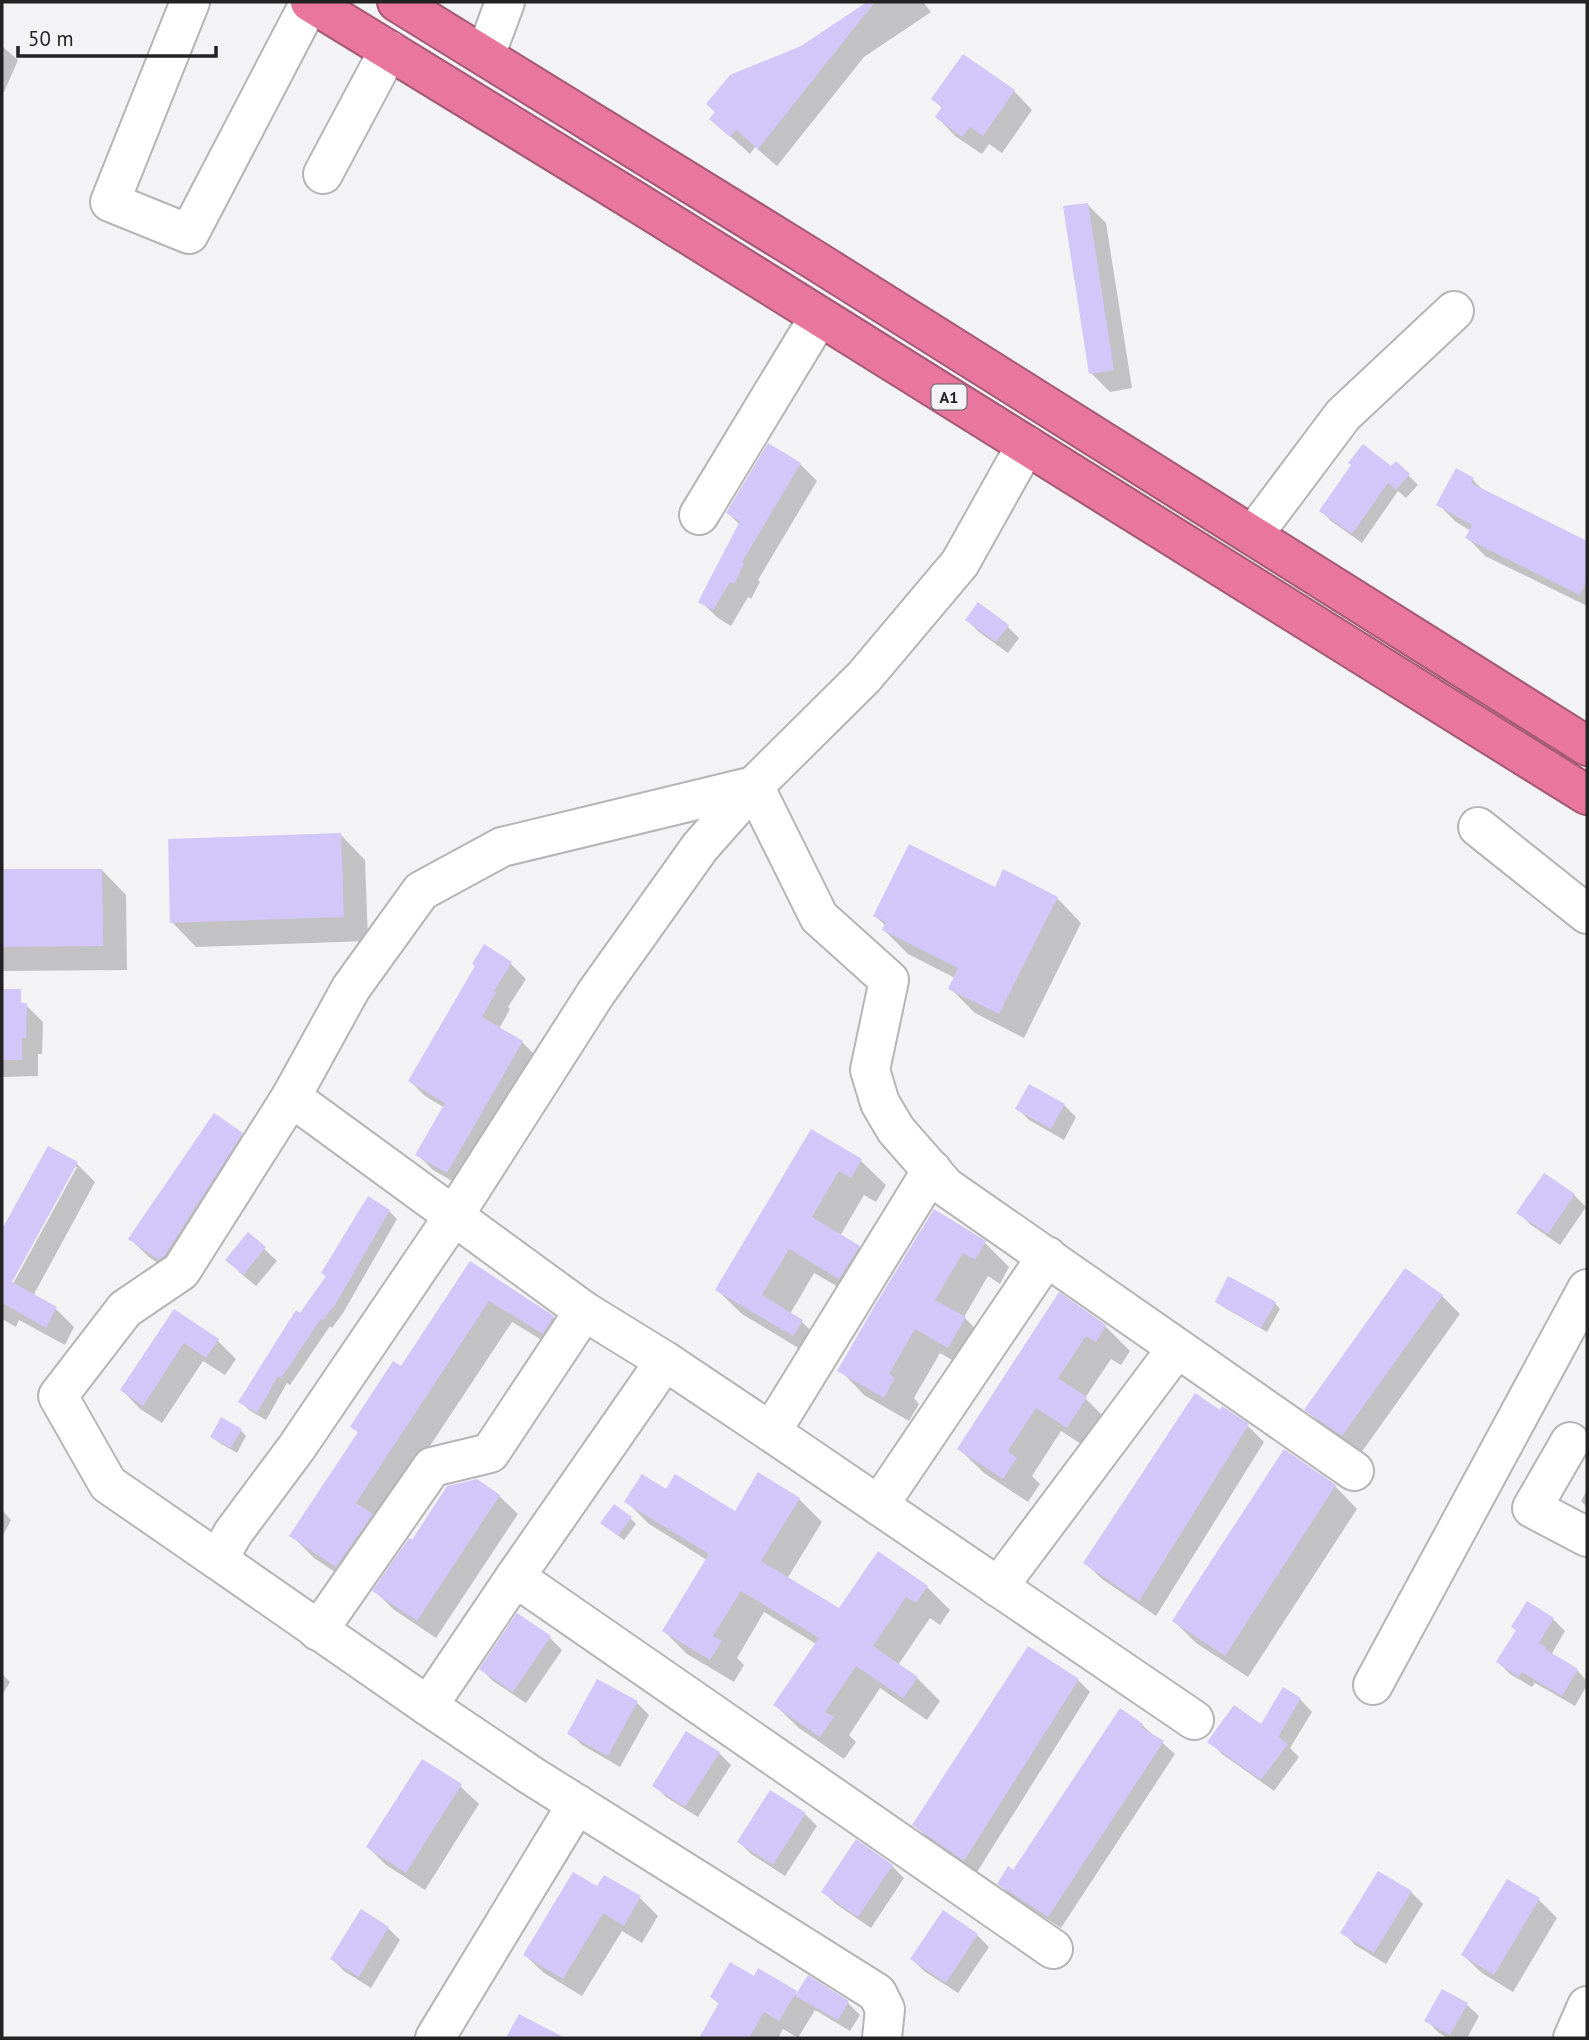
<svg xmlns="http://www.w3.org/2000/svg" width="1589" height="2040" viewBox="0 0 1589 2040" font-family="'PT Sans',sans-serif">
  <style>
    .shadow { fill: #0003; fill-rule: evenodd }
    .building { fill: #d3c6f8 }
    .lines { fill: none; stroke-linecap: round; stroke-linejoin: round }
    .minor-casing { stroke: #b5b5b6; stroke-width: 42 }
    .highway-casing { stroke: #a35972; stroke-width: 42 }
    .minor { stroke: #fff; stroke-width: 38 }
    .highway { stroke: #e9769d; stroke-width: 38 }
    .labels { text-anchor: middle; dominant-baseline: central; stroke-width: 7; stroke-linejoin: round; paint-order: stroke }
    .shield { fill: #f3f3f5; stroke: #616162; stroke-width: 2 }
    .shield-label { font-size: 16px; font-weight: bold; fill: #222223 }
  </style>
  <rect width="100%" height="100%" fill="#f3f3f5"/>
  <g class="shadow">
    <path d="M 870,2 L 923,2 L 931,12 L 864,57 L 777,166 L 755,147 L 750,154 L 711,119 L 802,47 Z"/>
    <path d="M 2,46 L 18,60 L 4,92 L 2,92 Z"/>
    <path d="M 1014,91 L 1032,110 L 1002,153 L 989,144 L 982,154 L 955,136 L 937,117 L 943,109 L 933,99 Z"/>
    <path d="M 1087,204 L 1106,223 L 1132,388 L 1110,392 L 1091,373 Z"/>
    <path d="M 1396,463 L 1418,485 L 1406,498 L 1398,491 L 1362,543 L 1331,521 L 1322,511 L 1391,468 Z"/>
    <path d="M 800,464 L 817,481 L 758,580 L 760,582 L 751,599 L 748,597 L 731,626 L 718,618 L 700,601 L 740,525 L 728,513 Z"/>
    <path d="M 1457,470 L 1473,480 L 1486,493 L 1587,543 L 1587,606 L 1485,556 L 1468,538 L 1471,531 L 1456,522 L 1438,504 Z"/>
    <path d="M 967,620 L 1007,626 L 1019,638 L 1008,653 L 979,632 Z"/>
    <path d="M 341,835 L 365,860 L 368,941 L 196,947 L 172,922 Z"/>
    <path d="M 102,870 L 126,895 L 127,970 L 2,971 L 2,871 Z"/>
    <path d="M 996,889 L 1057,898 L 1081,923 L 1024,1038 L 975,1013 L 950,988 L 955,978 L 908,954 L 884,930 L 886,926 L 875,916 Z"/>
    <path d="M 485,947 L 511,964 L 526,979 L 508,1007 L 510,1009 L 499,1029 L 522,1042 L 537,1057 L 462,1187 L 433,1170 L 418,1155 L 445,1108 L 425,1096 L 410,1081 L 477,967 Z"/>
    <path d="M 2,1004 L 26,1005 L 43,1022 L 42,1054 L 38,1054 L 38,1076 L 2,1077 Z"/>
    <path d="M 1064,1105 L 1076,1117 L 1064,1140 L 1029,1120 L 1017,1108 Z"/>
    <path d="M 811,1131 L 861,1161 L 886,1185 L 876,1202 L 864,1195 L 840,1236 L 859,1247 L 883,1272 L 864,1302 L 814,1273 L 790,1314 L 802,1322 L 826,1346 L 818,1360 L 742,1314 L 717,1290 Z"/>
    <path d="M 241,1134 L 260,1153 L 178,1277 L 149,1257 L 130,1239 Z"/>
    <path d="M 48,1148 L 77,1164 L 95,1182 L 33,1296 L 56,1309 L 74,1327 L 65,1345 L 19,1320 L 16,1327 L 2,1319 L 2,1233 ZM 73,1167 L 77,1167 L 9,1291 L 6,1289 Z"/>
    <path d="M 1574,1195 L 1586,1207 L 1560,1245 L 1531,1225 L 1519,1213 Z"/>
    <path d="M 389,1211 L 397,1219 L 343,1313 L 332,1328 L 330,1326 L 290,1385 L 287,1383 L 266,1420 L 249,1410 L 240,1401 L 327,1277 Z"/>
    <path d="M 934,1211 L 985,1243 L 1009,1267 L 1000,1284 L 988,1276 L 964,1317 L 989,1343 L 973,1372 L 940,1353 L 914,1398 L 919,1404 L 909,1421 L 864,1395 L 840,1370 Z"/>
    <path d="M 248,1234 L 277,1261 L 256,1286 L 239,1272 Z"/>
    <path d="M 471,1264 L 553,1317 L 575,1339 L 565,1354 L 512,1322 L 379,1523 L 359,1588 L 314,1558 L 292,1536 L 359,1433 L 353,1427 L 402,1369 Z"/>
    <path d="M 1060,1295 L 1105,1326 L 1130,1351 L 1121,1365 L 1111,1359 L 1085,1398 L 1110,1423 L 1092,1451 L 1061,1431 L 1032,1476 L 1040,1484 L 1028,1502 L 984,1473 L 959,1449 Z"/>
    <path d="M 1442,1296 L 1460,1314 L 1361,1453 L 1325,1428 L 1307,1410 Z"/>
    <path d="M 1217,1301 L 1275,1303 L 1280,1309 L 1267,1332 L 1223,1307 Z"/>
    <path d="M 174,1311 L 218,1341 L 236,1359 L 225,1375 L 203,1361 L 162,1423 L 140,1409 L 122,1390 Z"/>
    <path d="M 1248,1426 L 1264,1442 L 1156,1616 L 1102,1579 L 1085,1563 Z"/>
    <path d="M 241,1431 L 246,1436 L 237,1453 L 218,1442 L 213,1437 Z"/>
    <path d="M 476,1481 L 499,1496 L 518,1514 L 436,1638 L 393,1609 L 375,1591 L 412,1543 Z"/>
    <path d="M 1335,1486 L 1357,1509 L 1248,1677 L 1196,1643 L 1174,1621 Z"/>
    <path d="M 1587,1490 L 1587,1507 L 1581,1501 Z"/>
    <path d="M 666,1492 L 735,1513 L 799,1499 L 822,1522 L 787,1579 L 839,1611 L 927,1587 L 950,1610 L 940,1625 L 930,1618 L 898,1665 L 917,1678 L 940,1701 L 927,1720 L 880,1688 L 849,1735 L 856,1742 L 844,1759 L 799,1728 L 775,1705 L 816,1644 L 764,1612 L 737,1658 L 744,1665 L 734,1682 L 687,1654 L 664,1631 L 707,1560 L 649,1524 L 626,1501 Z"/>
    <path d="M 2,1510 L 11,1520 L 2,1537 Z"/>
    <path d="M 631,1519 L 636,1524 L 624,1540 L 608,1528 Z"/>
    <path d="M 517,1616 L 550,1638 L 562,1650 L 526,1703 L 493,1681 L 481,1669 Z"/>
    <path d="M 1553,1619 L 1565,1631 L 1551,1655 L 1577,1670 L 1587,1681 L 1587,1685 L 1575,1706 L 1535,1683 L 1532,1687 L 1510,1674 L 1498,1662 Z"/>
    <path d="M 2,1674 L 10,1682 L 2,1695 Z"/>
    <path d="M 1078,1680 L 1090,1692 L 977,1872 L 927,1837 L 915,1825 Z"/>
    <path d="M 1284,1689 L 1300,1699 L 1312,1712 L 1290,1748 L 1299,1757 L 1274,1791 L 1222,1754 L 1210,1742 L 1261,1726 Z"/>
    <path d="M 637,1703 L 649,1715 L 620,1767 L 582,1745 L 570,1733 Z"/>
    <path d="M 1142,1725 L 1175,1754 L 1061,1928 L 1011,1896 L 999,1884 L 1014,1872 Z"/>
    <path d="M 719,1753 L 731,1765 L 698,1817 L 666,1797 L 654,1785 Z"/>
    <path d="M 460,1786 L 479,1804 L 425,1890 L 386,1865 L 368,1847 Z"/>
    <path d="M 805,1814 L 817,1826 L 785,1876 L 751,1854 L 739,1842 Z"/>
    <path d="M 892,1866 L 904,1878 L 871,1928 L 836,1904 L 823,1892 Z"/>
    <path d="M 598,1889 L 640,1898 L 658,1916 L 642,1943 L 622,1931 L 582,1996 L 544,1973 L 525,1955 Z"/>
    <path d="M 1411,1892 L 1423,1904 L 1386,1964 L 1355,1945 L 1343,1932 Z"/>
    <path d="M 1539,1900 L 1557,1918 L 1513,1992 L 1482,1973 L 1463,1955 Z"/>
    <path d="M 388,1928 L 400,1940 L 371,1988 L 344,1971 L 332,1959 Z"/>
    <path d="M 977,1935 L 989,1947 L 958,1993 L 924,1971 L 912,1959 Z"/>
    <path d="M 754,1978 L 798,1995 L 848,2003 L 860,2015 L 850,2031 L 815,2010 L 798,2038 L 783,2029 L 778,2038 L 701,2038 L 720,2005 L 712,1997 Z"/>
    <path d="M 1466,2004 L 1479,2016 L 1467,2038 L 1448,2038 L 1439,2033 L 1427,2021 Z"/>
  </g>
  <g class="building">
    <path d="M 867,2 L 875,2 L 758,149 L 736,130 L 730,137 L 709,119 L 715,112 L 706,104 L 730,75 L 801,46 Z"/>
    <path d="M 963,54 L 1015,90 L 983,136 L 970,127 L 962,137 L 935,117 L 942,107 L 931,99 Z"/>
    <path d="M 1088,203 L 1114,370 L 1089,374 L 1063,206 Z"/>
    <path d="M 768,443 L 801,463 L 742,562 L 744,564 L 734,584 L 730,582 L 713,610 L 698,602 L 740,521 L 726,513 Z"/>
    <path d="M 1363,444 L 1391,466 L 1396,461 L 1410,474 L 1396,490 L 1388,483 L 1352,534 L 1319,511 L 1351,465 L 1348,463 Z"/>
    <path d="M 1456,468 L 1474,478 L 1471,483 L 1587,541 L 1587,581 L 1580,595 L 1465,538 L 1472,525 L 1436,505 Z"/>
    <path d="M 978,602 L 1009,625 L 996,642 L 965,620 Z"/>
    <path d="M 341,833 L 344,917 L 170,923 L 168,839 Z"/>
    <path d="M 909,844 L 995,887 L 1003,869 L 1058,897 L 999,1014 L 948,989 L 958,968 L 882,930 L 886,922 L 873,916 Z"/>
    <path d="M 2,869 L 102,869 L 103,946 L 2,947 Z"/>
    <path d="M 484,944 L 512,962 L 494,991 L 496,992 L 482,1017 L 523,1041 L 447,1173 L 415,1155 L 445,1103 L 408,1081 L 475,966 L 472,964 Z"/>
    <path d="M 2,989 L 21,989 L 21,1003 L 27,1003 L 26,1038 L 22,1038 L 22,1060 L 2,1060 Z"/>
    <path d="M 1029,1084 L 1065,1104 L 1051,1129 L 1015,1109 Z"/>
    <path d="M 214,1113 L 243,1133 L 165,1255 L 159,1260 L 128,1239 Z"/>
    <path d="M 811,1129 L 862,1159 L 851,1178 L 839,1171 L 812,1217 L 860,1246 L 839,1279 L 789,1249 L 762,1295 L 803,1320 L 793,1336 L 715,1290 Z"/>
    <path d="M 48,1146 L 78,1162 L 12,1282 L 57,1307 L 46,1328 L 2,1303 L 2,1229 Z"/>
    <path d="M 1544,1173 L 1575,1194 L 1548,1234 L 1516,1213 Z"/>
    <path d="M 368,1196 L 390,1210 L 335,1305 L 323,1320 L 321,1319 L 281,1378 L 278,1376 L 257,1413 L 238,1402 L 296,1310 L 300,1313 L 326,1276 L 321,1273 Z"/>
    <path d="M 934,1209 L 986,1241 L 975,1260 L 963,1253 L 935,1300 L 966,1317 L 948,1348 L 915,1329 L 889,1374 L 895,1378 L 884,1398 L 837,1371 L 877,1302 Z"/>
    <path d="M 248,1232 L 266,1247 L 243,1275 L 225,1260 Z"/>
    <path d="M 470,1261 L 554,1316 L 543,1334 L 489,1301 L 356,1503 L 373,1514 L 336,1567 L 289,1536 L 358,1432 L 350,1427 L 393,1361 L 401,1366 Z"/>
    <path d="M 1405,1268 L 1443,1295 L 1342,1436 L 1304,1410 Z"/>
    <path d="M 1228,1276 L 1276,1302 L 1261,1328 L 1215,1302 Z"/>
    <path d="M 1059,1292 L 1106,1325 L 1096,1342 L 1086,1336 L 1058,1378 L 1087,1397 L 1067,1428 L 1036,1408 L 1008,1451 L 1017,1458 L 1003,1479 L 957,1449 Z"/>
    <path d="M 174,1309 L 219,1339 L 206,1358 L 184,1343 L 143,1406 L 120,1390 Z"/>
    <path d="M 1195,1393 L 1220,1410 L 1222,1406 L 1249,1424 L 1139,1601 L 1083,1563 Z"/>
    <path d="M 221,1417 L 242,1429 L 231,1448 L 210,1437 Z"/>
    <path d="M 1284,1449 L 1336,1485 L 1225,1656 L 1172,1621 Z"/>
    <path d="M 758,1472 L 800,1498 L 761,1561 L 839,1608 L 878,1551 L 928,1586 L 916,1603 L 906,1597 L 873,1646 L 918,1677 L 903,1698 L 856,1666 L 825,1712 L 834,1717 L 820,1737 L 773,1705 L 819,1638 L 741,1591 L 713,1636 L 722,1641 L 710,1660 L 662,1631 L 709,1554 L 624,1502 L 642,1474 L 666,1489 L 675,1474 L 735,1511 Z"/>
    <path d="M 477,1479 L 500,1495 L 417,1621 L 372,1591 L 409,1538 L 412,1540 L 447,1486 Z"/>
    <path d="M 614,1504 L 632,1517 L 618,1536 L 600,1523 Z"/>
    <path d="M 1527,1601 L 1554,1618 L 1539,1643 L 1546,1647 L 1545,1649 L 1578,1669 L 1562,1696 L 1522,1672 L 1519,1677 L 1496,1662 L 1516,1630 L 1511,1627 Z"/>
    <path d="M 517,1613 L 551,1636 L 513,1692 L 479,1669 Z"/>
    <path d="M 1028,1646 L 1079,1679 L 964,1861 L 912,1825 Z"/>
    <path d="M 597,1679 L 638,1701 L 608,1756 L 567,1734 Z"/>
    <path d="M 1283,1687 L 1301,1698 L 1278,1737 L 1288,1744 L 1261,1780 L 1207,1742 L 1234,1705 L 1261,1724 Z"/>
    <path d="M 1120,1708 L 1143,1724 L 1141,1727 L 1164,1741 L 1048,1917 L 997,1884 L 1008,1866 L 1013,1870 Z"/>
    <path d="M 686,1731 L 720,1752 L 685,1807 L 652,1786 Z"/>
    <path d="M 422,1759 L 462,1784 L 406,1873 L 366,1847 Z"/>
    <path d="M 770,1790 L 806,1813 L 773,1865 L 737,1842 Z"/>
    <path d="M 856,1839 L 893,1865 L 858,1917 L 821,1892 Z"/>
    <path d="M 1378,1871 L 1412,1891 L 1374,1953 L 1340,1933 Z"/>
    <path d="M 573,1872 L 597,1886 L 604,1875 L 641,1896 L 624,1926 L 603,1913 L 563,1979 L 523,1955 Z"/>
    <path d="M 1507,1879 L 1540,1898 L 1494,1975 L 1461,1955 Z"/>
    <path d="M 361,1909 L 389,1927 L 359,1977 L 330,1959 Z"/>
    <path d="M 943,1910 L 978,1934 L 946,1983 L 910,1959 Z"/>
    <path d="M 730,1962 L 754,1976 L 758,1968 L 797,1991 L 779,2021 L 764,2012 L 749,2038 L 699,2038 L 719,2003 L 710,1997 Z"/>
    <path d="M 808,1975 L 849,2001 L 838,2020 L 795,1996 Z"/>
    <path d="M 1442,1989 L 1468,2003 L 1450,2035 L 1424,2021 Z"/>
    <path d="M 519,2014 L 565,2038 L 506,2038 Z"/>
  </g>
  <g class="lines">
    <g class="minor-casing">
      <g id="minor">
        <path d="M 190,2 L 110,202 L 189,234 L 310,2"/>
        <path d="M 485,56 L 505,2"/>
        <path d="M 323,174 L 389,50"/>
        <path d="M 699,515 L 819,317"/>
        <path d="M 1253,535 L 1343,415 L 1454,311"/>
        <path d="M 1478,827 L 1587,914"/>
        <path d="M 771,1432 L 932,1170"/>
        <path d="M 1570,1442 L 1532,1508 L 1587,1537"/>
        <path d="M 879,1505 L 1047,1256"/>
        <path d="M 218,1560 L 108,1484 L 58,1396 L 125,1309 L 181,1271 L 291,1097"/>
        <path d="M 515,1577 L 1053,1949"/>
        <path d="M 998,1587 L 1177,1348"/>
        <path d="M 318,1631 L 432,1467 L 490,1453 L 584,1311"/>
        <path d="M 1373,1685 L 1587,1289"/>
        <path d="M 428,1706 L 515,1577 L 665,1361"/>
        <path d="M 1194,1720 L 771,1432 L 665,1361 L 584,1311 L 291,1097 L 351,988 L 421,891 L 502,847 L 754,786 L 819,917 L 889,980 L 870,1070 L 880,1103 L 896,1130 L 946,1187 L 1354,1471"/>
        <path d="M 435,2038 L 577,1804"/>
        <path d="M 882,2038 L 885,2009 L 877,1993 L 532,1776 L 428,1706 L 218,1560 L 233,1533 L 297,1447 L 453,1217 L 596,993 L 700,847 L 754,786 L 864,677 L 960,563 L 1026,445"/>
        <path d="M 1573,2038 L 1587,2006"/>
      </g>
    </g>
    <g class="highway-casing">
      <g id="highway">
        <path d="M 310,2 L 638,203 L 1587,795"/>
        <path d="M 397,2 L 813,259 L 1587,746"/>
      </g>
    </g>
    <use href="#minor" class="minor"/>
    <use href="#highway" class="highway"/>
  </g>
  <g class="labels">
    <rect class="shield" x="931.5" y="384.5" width="35" height="25" rx="5"/>
    <g class="shield-label">
      <text x="949" y="397">A1</text>
    </g>
  </g>
  <rect width="1589" height="2040" fill="none" stroke="#222223" stroke-width="7"/>
  <path d="M18 46v10h198v-10" fill="none" stroke="#222223" stroke-width="3.5"/>
  <text x="28" y="46" font-size="21" fill="#222223" stroke="#f3f3f5" stroke-width="5" paint-order="stroke">50 m</text>
</svg>
